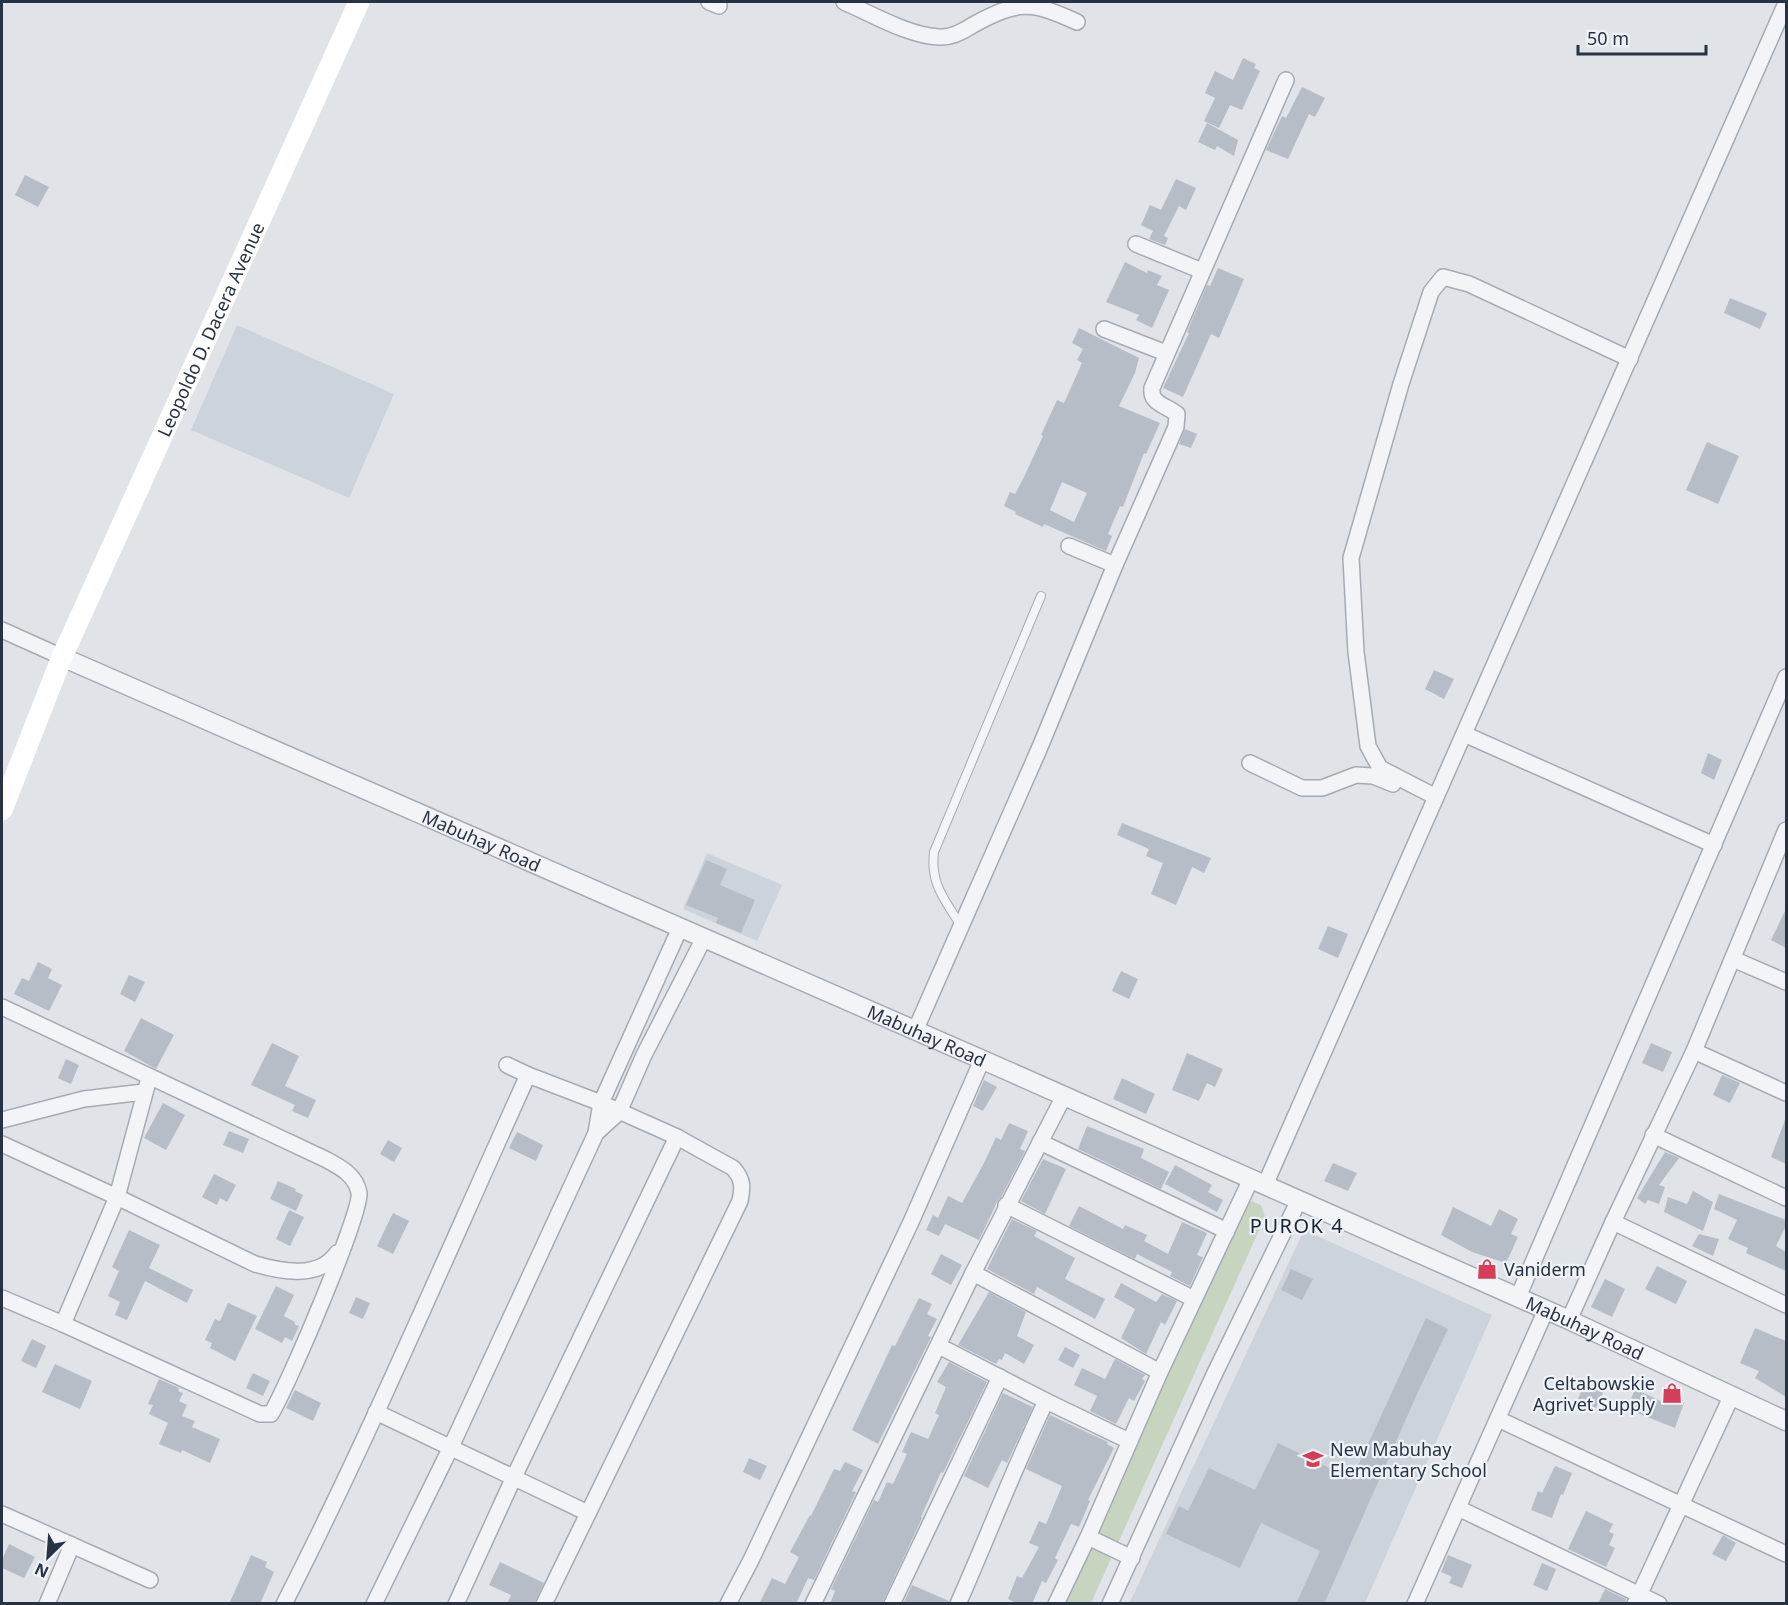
<svg xmlns="http://www.w3.org/2000/svg" width="1788" height="1605" viewBox="0 0 1788 1605" font-family="'Noto Sans',sans-serif">
  <style>
    .built { fill: #cdd3db }
    .green { fill: #c6d4c0 }
    .building { fill: #b6bdc7; fill-rule: evenodd }
    .lines { fill: none; stroke-linecap: round; stroke-linejoin: round }
    .service-casing { stroke: #a5abb4; stroke-width: 10 }
    .minor-casing { stroke: #a5abb4; stroke-width: 18 }
    .tertiary-casing { stroke: #a5abb4; stroke-width: 21 }
    .service { stroke: #f2f4f7; stroke-width: 8 }
    .minor { stroke: #f2f4f7; stroke-width: 15 }
    .tertiary { stroke: #f2f4f7; stroke-width: 18 }
    .secondary { stroke: #fff; stroke-width: 21 }
    .labels { text-anchor: middle; dominant-baseline: central; stroke-width: 4.5; stroke-linejoin: round; paint-order: stroke }
    .street-label { font-size: 18px; fill: #273242; stroke: #eff3f7 }
    .poi-label { font-size: 18px; fill: #273242; stroke: #eff3f7; text-anchor: start }
    .neighbourhood-label { font-size: 20px; letter-spacing: 1.5px; fill: #1a2332; stroke: #eff3f7 }
  </style>
  <rect width="100%" height="100%" fill="#e0e4e9"/>
  <g class="built">
    <path d="M 237,325 L 394,394 L 349,498 L 191,430 Z"/>
    <path d="M 707,853 L 782,885 L 757,941 L 683,909 Z"/>
    <path d="M 1304,1230 L 1492,1315 L 1365,1603 L 1129,1604 Z"/>
  </g>
  <path class="green" d="M 1251,1201 L 1261,1205 L 1265,1217 L 1091,1603 L 1065,1604 L 1242,1209 Z"/>
  <g class="building">
    <path d="M 1243,58 L 1256,64 L 1254,68 L 1260,71 L 1242,110 L 1230,105 L 1219,128 L 1204,121 L 1215,98 L 1205,93 L 1215,71 L 1233,80 Z"/>
    <path d="M 1302,87 L 1325,98 L 1315,117 L 1309,114 L 1288,159 L 1266,150 L 1282,116 L 1286,118 Z"/>
    <path d="M 1207,123 L 1238,140 L 1234,156 L 1217,146 L 1215,150 L 1198,142 Z"/>
    <path d="M 25,175 L 49,187 L 38,207 L 15,195 Z"/>
    <path d="M 1176,179 L 1196,188 L 1186,210 L 1179,206 L 1164,236 L 1168,238 L 1165,245 L 1149,239 L 1153,231 L 1141,225 L 1150,205 L 1161,210 Z"/>
    <path d="M 1125,262 L 1147,273 L 1148,270 L 1162,276 L 1157,285 L 1169,290 L 1152,328 L 1136,320 L 1139,315 L 1106,302 Z"/>
    <path d="M 1218,268 L 1244,279 L 1219,338 L 1211,334 L 1183,397 L 1163,388 L 1189,333 L 1187,332 L 1207,285 L 1210,286 Z"/>
    <path d="M 1730,298 L 1767,313 L 1760,329 L 1724,313 Z"/>
    <path d="M 1079,328 L 1139,358 L 1135,373 L 1119,406 L 1160,423 L 1146,454 L 1144,453 L 1123,507 L 1120,506 L 1108,534 L 1112,536 L 1106,551 L 1044,524 L 1043,527 L 1015,514 L 1016,512 L 1004,506 L 1010,492 L 1015,494 L 1024,477 L 1043,436 L 1041,435 L 1057,400 L 1064,403 L 1082,363 L 1077,360 L 1083,349 L 1072,343 ZM 1062,482 L 1087,493 L 1074,522 L 1050,510 Z"/>
    <path d="M 1185,429 L 1197,434 L 1191,448 L 1179,444 Z"/>
    <path d="M 1707,442 L 1739,456 L 1718,504 L 1686,490 Z"/>
    <path d="M 1434,670 L 1454,679 L 1444,699 L 1425,689 Z"/>
    <path d="M 1708,753 L 1722,760 L 1714,780 L 1701,773 Z"/>
    <path d="M 1122,823 L 1211,858 L 1204,873 L 1192,867 L 1176,905 L 1151,894 L 1163,863 L 1146,856 L 1149,849 L 1117,835 Z"/>
    <path d="M 706,860 L 727,869 L 720,885 L 755,900 L 741,933 L 716,923 L 718,918 L 686,905 Z"/>
    <path d="M 1786,909 L 1786,948 L 1771,940 Z"/>
    <path d="M 1328,926 L 1348,934 L 1338,958 L 1318,949 Z"/>
    <path d="M 38,962 L 52,969 L 48,978 L 62,985 L 49,1011 L 14,994 L 22,978 L 29,981 Z"/>
    <path d="M 1121,971 L 1138,979 L 1129,999 L 1112,991 Z"/>
    <path d="M 129,975 L 145,982 L 135,1002 L 120,994 Z"/>
    <path d="M 141,1018 L 174,1035 L 156,1069 L 124,1051 Z"/>
    <path d="M 272,1043 L 299,1056 L 285,1086 L 316,1100 L 308,1118 L 292,1111 L 295,1105 L 251,1085 Z"/>
    <path d="M 1651,1043 L 1672,1052 L 1663,1072 L 1642,1063 Z"/>
    <path d="M 1187,1053 L 1223,1069 L 1215,1087 L 1207,1083 L 1199,1101 L 1172,1090 Z"/>
    <path d="M 66,1059 L 79,1065 L 71,1084 L 58,1078 Z"/>
    <path d="M 1722,1075 L 1740,1083 L 1730,1103 L 1713,1095 Z"/>
    <path d="M 1122,1078 L 1155,1094 L 1146,1114 L 1113,1099 Z"/>
    <path d="M 984,1080 L 997,1087 L 983,1111 L 973,1106 Z"/>
    <path d="M 163,1103 L 185,1115 L 166,1150 L 144,1138 Z"/>
    <path d="M 1785,1120 L 1786,1120 L 1786,1164 L 1771,1157 Z"/>
    <path d="M 1009,1123 L 1028,1131 L 1020,1149 L 1025,1151 L 1001,1197 L 998,1200 L 979,1240 L 945,1224 L 939,1236 L 926,1230 L 933,1215 L 938,1218 L 948,1196 L 962,1203 L 984,1163 L 996,1137 L 1001,1140 Z"/>
    <path d="M 1087,1126 L 1144,1149 L 1141,1158 L 1169,1172 L 1161,1189 L 1078,1149 Z"/>
    <path d="M 229,1131 L 249,1139 L 243,1153 L 223,1145 Z"/>
    <path d="M 517,1132 L 543,1145 L 536,1161 L 509,1148 Z"/>
    <path d="M 388,1140 L 402,1148 L 394,1162 L 380,1154 Z"/>
    <path d="M 1665,1152 L 1679,1158 L 1659,1185 L 1665,1187 L 1659,1204 L 1648,1200 L 1645,1204 L 1637,1198 Z"/>
    <path d="M 1043,1159 L 1066,1169 L 1045,1214 L 1021,1201 Z"/>
    <path d="M 1333,1163 L 1357,1173 L 1348,1191 L 1324,1181 Z"/>
    <path d="M 1175,1165 L 1212,1185 L 1208,1192 L 1223,1200 L 1217,1212 L 1165,1184 Z"/>
    <path d="M 214,1174 L 236,1185 L 227,1202 L 220,1198 L 217,1205 L 202,1197 Z"/>
    <path d="M 278,1181 L 296,1189 L 295,1191 L 303,1195 L 296,1211 L 270,1199 Z"/>
    <path d="M 1693,1191 L 1713,1202 L 1703,1231 L 1664,1212 L 1668,1197 L 1687,1204 Z"/>
    <path d="M 1719,1194 L 1786,1220 L 1786,1226 L 1776,1246 L 1786,1252 L 1786,1271 L 1746,1253 L 1748,1248 L 1728,1239 L 1737,1220 L 1714,1209 Z"/>
    <path d="M 1079,1206 L 1123,1229 L 1125,1225 L 1147,1235 L 1144,1241 L 1168,1254 L 1182,1222 L 1207,1233 L 1197,1255 L 1203,1257 L 1190,1286 L 1170,1276 L 1172,1272 L 1137,1254 L 1135,1259 L 1069,1226 Z"/>
    <path d="M 1453,1207 L 1491,1226 L 1499,1209 L 1518,1219 L 1511,1234 L 1518,1237 L 1506,1263 L 1472,1252 L 1441,1235 Z"/>
    <path d="M 289,1210 L 304,1217 L 290,1246 L 276,1239 Z"/>
    <path d="M 393,1213 L 409,1221 L 393,1254 L 377,1246 Z"/>
    <path d="M 1012,1219 L 1037,1231 L 1034,1236 L 1075,1258 L 1065,1279 L 1105,1299 L 1095,1319 L 1037,1287 L 1034,1294 L 987,1269 Z"/>
    <path d="M 129,1230 L 160,1245 L 149,1268 L 193,1290 L 187,1303 L 145,1281 L 127,1320 L 115,1315 L 120,1302 L 108,1296 L 119,1271 L 112,1267 Z"/>
    <path d="M 1699,1234 L 1719,1239 L 1713,1256 L 1692,1246 Z"/>
    <path d="M 941,1254 L 962,1265 L 951,1285 L 931,1274 Z"/>
    <path d="M 1657,1266 L 1687,1281 L 1676,1304 L 1645,1289 Z"/>
    <path d="M 1291,1269 L 1313,1279 L 1302,1300 L 1281,1290 Z"/>
    <path d="M 1605,1279 L 1625,1289 L 1612,1317 L 1591,1307 Z"/>
    <path d="M 1121,1283 L 1156,1302 L 1162,1294 L 1177,1301 L 1165,1325 L 1161,1322 L 1146,1354 L 1121,1338 L 1135,1309 L 1114,1297 Z"/>
    <path d="M 276,1286 L 294,1295 L 284,1316 L 295,1322 L 294,1324 L 299,1326 L 292,1341 L 285,1337 L 282,1343 L 255,1329 Z"/>
    <path d="M 989,1292 L 1026,1312 L 1017,1336 L 1034,1345 L 1024,1364 L 1005,1353 L 1002,1360 L 999,1359 L 996,1364 L 958,1345 Z"/>
    <path d="M 356,1297 L 370,1303 L 363,1319 L 349,1313 Z"/>
    <path d="M 919,1298 L 932,1304 L 927,1314 L 937,1319 L 928,1336 L 931,1337 L 878,1444 L 852,1430 L 892,1345 L 895,1346 Z"/>
    <path d="M 228,1303 L 257,1316 L 235,1361 L 210,1348 L 212,1343 L 205,1340 L 215,1319 L 220,1321 Z"/>
    <path d="M 1426,1318 L 1448,1329 L 1418,1392 L 1324,1604 L 1296,1604 L 1320,1551 L 1261,1523 L 1240,1568 L 1166,1534 L 1179,1506 L 1188,1511 L 1209,1468 L 1255,1490 L 1278,1443 L 1352,1479 Z"/>
    <path d="M 1755,1328 L 1786,1341 L 1786,1397 L 1755,1378 L 1759,1371 L 1740,1363 Z"/>
    <path d="M 32,1339 L 46,1346 L 36,1368 L 21,1361 Z"/>
    <path d="M 1065,1347 L 1080,1355 L 1073,1368 L 1058,1360 Z"/>
    <path d="M 1115,1359 L 1145,1375 L 1142,1379 L 1145,1381 L 1134,1401 L 1129,1398 L 1116,1424 L 1090,1411 L 1097,1396 L 1074,1385 L 1082,1368 L 1105,1379 Z"/>
    <path d="M 949,1362 L 987,1382 L 943,1473 L 941,1472 L 921,1517 L 922,1518 L 882,1604 L 830,1604 L 835,1591 L 831,1589 L 874,1500 L 878,1502 L 887,1482 L 893,1484 L 907,1454 L 902,1452 L 911,1432 L 928,1439 L 939,1415 L 935,1413 L 946,1387 L 937,1382 Z"/>
    <path d="M 55,1364 L 92,1381 L 80,1409 L 42,1392 Z"/>
    <path d="M 253,1373 L 270,1381 L 263,1396 L 246,1388 Z"/>
    <path d="M 159,1379 L 179,1388 L 178,1391 L 183,1393 L 179,1401 L 187,1405 L 182,1416 L 195,1421 L 192,1427 L 220,1439 L 210,1463 L 182,1450 L 181,1453 L 159,1444 L 168,1423 L 149,1414 L 153,1405 L 148,1404 Z"/>
    <path d="M 1585,1382 L 1604,1390 L 1596,1408 L 1578,1399 Z"/>
    <path d="M 1635,1389 L 1667,1404 L 1669,1397 L 1684,1403 L 1675,1428 L 1627,1409 Z"/>
    <path d="M 295,1390 L 321,1403 L 313,1421 L 286,1408 Z"/>
    <path d="M 1003,1393 L 1033,1407 L 1007,1463 L 1002,1460 L 988,1488 L 964,1476 Z"/>
    <path d="M 1050,1415 L 1108,1442 L 1107,1444 L 1114,1448 L 1088,1500 L 1090,1501 L 1079,1527 L 1071,1524 L 1055,1558 L 1058,1560 L 1046,1583 L 1042,1581 L 1032,1604 L 1018,1604 L 1008,1599 L 1017,1576 L 1022,1578 L 1039,1547 L 1029,1543 L 1039,1521 L 1046,1524 L 1062,1486 L 1026,1469 Z"/>
    <path d="M 749,1458 L 767,1466 L 760,1480 L 743,1472 Z"/>
    <path d="M 845,1462 L 863,1470 L 852,1491 L 856,1492 L 814,1580 L 808,1578 L 796,1604 L 759,1604 L 772,1578 L 785,1584 L 799,1557 L 790,1552 L 810,1515 L 811,1516 L 834,1469 L 840,1471 Z"/>
    <path d="M 1555,1466 L 1572,1473 L 1563,1495 L 1561,1494 L 1552,1518 L 1531,1510 L 1538,1491 L 1542,1493 Z"/>
    <path d="M 1586,1511 L 1613,1524 L 1609,1532 L 1614,1534 L 1609,1545 L 1615,1548 L 1606,1567 L 1568,1549 Z"/>
    <path d="M 1723,1535 L 1736,1543 L 1726,1561 L 1712,1554 Z"/>
    <path d="M 9,1544 L 35,1557 L 24,1578 L 2,1568 L 2,1560 Z"/>
    <path d="M 251,1555 L 267,1562 L 265,1567 L 274,1572 L 260,1604 L 229,1604 Z"/>
    <path d="M 1448,1555 L 1472,1565 L 1462,1588 L 1449,1583 L 1452,1577 L 1441,1572 Z"/>
    <path d="M 500,1562 L 544,1583 L 534,1604 L 507,1604 L 511,1595 L 489,1585 Z"/>
    <path d="M 1542,1563 L 1556,1569 L 1547,1591 L 1533,1585 Z"/>
    <path d="M 912,1585 L 949,1601 L 948,1604 L 903,1604 Z"/>
    <path d="M 1605,1589 L 1626,1599 L 1625,1604 L 1598,1604 Z"/>
  </g>
  <g class="lines">
    <g class="service-casing">
      <path id="service" d="M 961,926 C 945,900 930,884 934,852 L 1041,596"/>
    </g>
    <g class="minor-casing">
      <g id="minor">
        <path d="M 709,2 L 719,6"/>
        <path d="M 844,2 C 872,14 909,36 939,37 C 951,38 964,31 973,25 C 1019,0 1031,1 1077,22"/>
        <path d="M 1136,244 L 1202,271"/>
        <path d="M 1104,329 L 1166,353"/>
        <path d="M 1069,546 L 1115,565"/>
        <path d="M 2,630 L 62,657"/>
        <path d="M 1464,734 L 1714,845"/>
        <path d="M 1250,763 L 1302,788 L 1322,788 L 1356,775 L 1373,776 L 1393,784"/>
        <path d="M 1436,797 L 1380,768 L 1368,746 L 1356,652 L 1351,558 L 1401,384 L 1431,292 L 1443,277 L 1469,284 L 1630,359"/>
        <path d="M 1733,959 L 1786,982"/>
        <path d="M 2,1007 L 325,1159 C 340,1167 356,1175 359,1193 C 362,1213 286,1390 271,1414 L 260,1414 L 63,1324 L 2,1298"/>
        <path d="M 915,1031 L 1040,747 L 1115,565 L 1176,427 L 1177,414 C 1166,405 1150,404 1152,388 L 1286,80"/>
        <path d="M 1694,1051 L 1786,1093"/>
        <path d="M 528,1075 L 601,1103 L 677,1137 L 733,1168 C 743,1179 743,1187 740,1201 L 544,1604"/>
        <path d="M 2,1120 L 84,1099 L 144,1092"/>
        <path d="M 596,1133 L 619,1112 L 644,1055 L 704,938"/>
        <path d="M 1653,1135 L 1786,1198"/>
        <path d="M 1040,1142 L 1227,1231"/>
        <path d="M 2,1144 L 117,1197 L 255,1264 C 282,1272 319,1279 337,1253"/>
        <path d="M 1265,1185 L 1786,3"/>
        <path d="M 1006,1205 L 1194,1299"/>
        <path d="M 1613,1222 L 1786,1305"/>
        <path d="M 973,1273 L 1160,1372"/>
        <path d="M 1518,1297 L 1786,677"/>
        <path d="M 1569,1320 L 1613,1222 L 1694,1051 L 1786,830"/>
        <path d="M 63,1324 L 117,1197 L 149,1078"/>
        <path d="M 939,1346 L 1046,1401 L 1129,1441"/>
        <path d="M 376,1412 L 588,1513"/>
        <path d="M 1498,1419 L 1786,1554"/>
        <path d="M 1458,1508 L 1659,1604"/>
        <path d="M 2,1514 L 150,1580"/>
        <path d="M 1088,1537 L 1132,1558"/>
        <path d="M 47,1604 L 72,1545"/>
        <path d="M 284,1604 C 372,1431 448,1251 528,1075 L 507,1065"/>
        <path d="M 374,1604 L 450,1449 L 596,1133 L 601,1103 L 680,928"/>
        <path d="M 456,1604 L 514,1477 L 677,1137"/>
        <path d="M 728,1604 L 751,1560 L 911,1222 L 982,1060"/>
        <path d="M 813,1604 L 973,1273 L 1064,1096"/>
        <path d="M 892,1604 L 1000,1377"/>
        <path d="M 958,1604 C 988,1536 1014,1468 1046,1401"/>
        <path d="M 1056,1604 L 1088,1537 L 1160,1372 L 1251,1179"/>
        <path d="M 1110,1604 L 1213,1377 L 1299,1200"/>
        <path d="M 1415,1604 L 1546,1310"/>
        <path d="M 1635,1604 L 1732,1395"/>
      </g>
    </g>
    <g class="tertiary-casing">
      <g id="tertiary">
        <path id="s1" d="M 62,657 L 1008,1071 L 1569,1320 L 1786,1421"/>
      </g>
    </g>
    <use href="#service" class="service"/>
    <use href="#minor" class="minor"/>
    <use href="#tertiary" class="tertiary"/>
    <path class="secondary" id="s2" d="M 2,810 L 62,657 L 359,2"/>
  </g>
  <defs>
    <g id="shop-bare" transform="scale(1.62)"><path d="M-5-2.5h2.3a2.7 3.5 0 0 1 5.4 0H5L5.5 6h-11ZM-1.5-2.5h3a1.5 2.3 0 0 0-3 0Z" fill="#d53e58" stroke="#eff3f7" stroke-width="2.5" paint-order="stroke"/></g>
    <g id="school-bare" transform="scale(1.62)"><path d="M0-5L7-2L0 1L-7-2ZM-4 1L0 2.5L4 1V4Q0 6-4 4Z" fill="#d53e58" stroke="#eff3f7" stroke-width="2.5" paint-order="stroke"/></g>
  </defs>
  <g fill-rule="evenodd">
    <use href="#shop-bare" x="1487" y="1269"/>
    <use href="#shop-bare" x="1672" y="1393"/>
    <use href="#school-bare" x="1313" y="1459"/>
  </g>
  <g class="labels">
    <g class="street-label">
      <text stroke="none"><textPath href="#s2" startOffset="524">Leopoldo D. Dacera Avenue</textPath></text>
      <text stroke="none"><textPath href="#s1" startOffset="458">Mabuhay Road</textPath></text>
      <text stroke="none"><textPath href="#s1" startOffset="944">Mabuhay Road</textPath></text>
      <text stroke="none"><textPath href="#s1" startOffset="1664">Mabuhay Road</textPath></text>
    </g>
    <g class="poi-label">
      <text x="1504" y="1269">Vaniderm</text>
      <text x="1655" y="1383" text-anchor="end">Celtabowskie<tspan x="1655" dy="21">Agrivet Supply</tspan></text>
      <text x="1330" y="1449">New Mabuhay<tspan x="1330" dy="21">Elementary School</tspan></text>
    </g>
    <g class="neighbourhood-label">
      <text x="1297" y="1225">PUROK 4</text>
    </g>
  </g>
  <rect width="1788" height="1605" fill="none" stroke="#273242" stroke-width="6"/>
  <g transform="translate(48 1557) rotate(205)" stroke="#eff3f7" stroke-width="4.5" paint-order="stroke">
  <path d="M0-4.5L10 22L0 15L-10 22Z" fill="#273242"/>
  <text y="-9" font-size="16" font-weight="bold" text-anchor="middle" fill="#273242">N</text>
  </g>
  <path d="M1578 45v9h128v-9" fill="none" stroke="#273242" stroke-width="3"/>
  <text x="1587" y="45" font-size="18" fill="#273242" stroke="#eff3f7" stroke-width="4.5" paint-order="stroke">50 m</text>
</svg>
